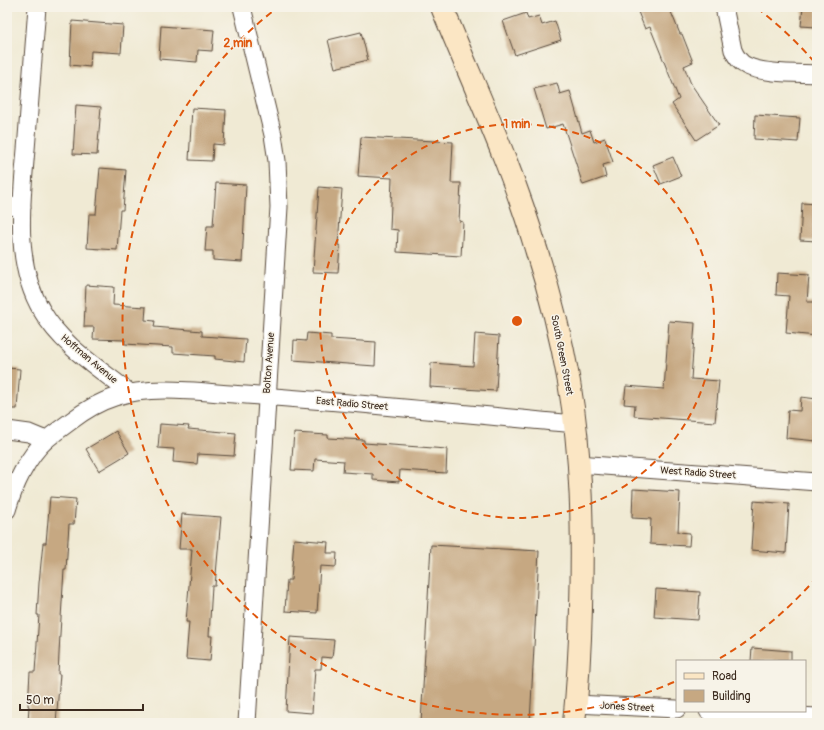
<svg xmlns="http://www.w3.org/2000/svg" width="824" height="730" viewBox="0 0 824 730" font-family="Pangolin,sans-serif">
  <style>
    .building { fill: #c6a882 }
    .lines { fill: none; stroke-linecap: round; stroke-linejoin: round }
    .street-casing { stroke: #564739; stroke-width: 19 }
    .secondary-casing { stroke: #564739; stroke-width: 24 }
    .street { stroke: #fff; stroke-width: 17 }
    .secondary { stroke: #fbe6c4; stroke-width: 22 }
    .ring { fill: none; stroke: #df570d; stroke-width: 2; stroke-dasharray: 7 5 }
    .labels { text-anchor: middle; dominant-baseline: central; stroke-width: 3; stroke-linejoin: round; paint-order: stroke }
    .street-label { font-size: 10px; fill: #3b2a1e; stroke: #f7f3e8 }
    .centre { fill: #df570d; stroke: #f7f3e8; stroke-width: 2 }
    .ring-label { font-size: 12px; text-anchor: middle; font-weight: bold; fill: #df570d; stroke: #f7f3e8; stroke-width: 3; stroke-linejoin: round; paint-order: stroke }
  </style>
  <rect width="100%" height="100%" fill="#f7f3e8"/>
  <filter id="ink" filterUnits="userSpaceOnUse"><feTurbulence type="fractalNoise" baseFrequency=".025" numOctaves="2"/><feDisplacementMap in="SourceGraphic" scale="8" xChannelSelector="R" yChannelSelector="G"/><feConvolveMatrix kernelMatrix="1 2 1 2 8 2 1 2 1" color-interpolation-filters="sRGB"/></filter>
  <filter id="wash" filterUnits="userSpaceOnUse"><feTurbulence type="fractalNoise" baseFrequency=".012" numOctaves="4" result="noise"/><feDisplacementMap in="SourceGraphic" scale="16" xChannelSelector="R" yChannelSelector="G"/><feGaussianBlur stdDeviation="0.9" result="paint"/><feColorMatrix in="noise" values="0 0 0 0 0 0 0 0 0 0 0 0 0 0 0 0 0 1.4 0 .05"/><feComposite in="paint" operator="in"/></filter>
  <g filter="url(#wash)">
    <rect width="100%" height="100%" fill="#f0ead4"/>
    <g id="blocks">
      <g class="building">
        <path d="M 636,7 L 669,7 L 680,34 L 682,34 L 693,62 L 684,66 L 691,84 L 719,125 L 696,140 L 672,104 L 679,99 L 650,27 L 645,29 Z"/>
        <path d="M 803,7 L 817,7 L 817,27 L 801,26 Z"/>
        <path d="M 526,13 L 528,19 L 539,16 L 542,25 L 555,21 L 561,40 L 515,55 L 503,21 Z"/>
        <path d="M 72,21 L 123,25 L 121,53 L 91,51 L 90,67 L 70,65 Z"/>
        <path d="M 161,26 L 214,30 L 212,51 L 198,50 L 197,62 L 159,59 Z"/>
        <path d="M 361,32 L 368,60 L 335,68 L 328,40 Z"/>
        <path d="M 557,83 L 560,94 L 570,91 L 582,133 L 590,130 L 594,142 L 605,138 L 613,162 L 603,165 L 606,177 L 583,185 L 563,124 L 546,129 L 534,89 Z"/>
        <path d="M 76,105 L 101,107 L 97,155 L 73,154 Z"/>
        <path d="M 192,108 L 226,110 L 224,145 L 213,144 L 212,161 L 189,160 Z"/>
        <path d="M 755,115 L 800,118 L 798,142 L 754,139 Z"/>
        <path d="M 361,137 L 453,142 L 451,183 L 461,183 L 459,221 L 463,222 L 461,256 L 397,252 L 398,230 L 390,229 L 392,178 L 358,176 Z"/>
        <path d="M 673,157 L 681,176 L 661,184 L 653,165 Z"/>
        <path d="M 100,168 L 126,170 L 123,210 L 120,210 L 117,250 L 87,248 L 89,214 L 96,214 Z"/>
        <path d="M 216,183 L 246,185 L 242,262 L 213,260 L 213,251 L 205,251 L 207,226 L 213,226 Z"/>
        <path d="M 319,187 L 342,189 L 338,245 L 340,246 L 338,273 L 313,272 Z"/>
        <path d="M 802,203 L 817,204 L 817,241 L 800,240 Z"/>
        <path d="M 777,273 L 809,275 L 807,302 L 817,302 L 817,336 L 786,333 L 789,296 L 776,295 Z"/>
        <path d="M 86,285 L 114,287 L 113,305 L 146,307 L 145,320 L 155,321 L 154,327 L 202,331 L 202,336 L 246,339 L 244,362 L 215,359 L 215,356 L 173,353 L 173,347 L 125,344 L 125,340 L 93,339 L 94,327 L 84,327 Z"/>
        <path d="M 669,321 L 695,323 L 691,379 L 719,381 L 715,422 L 634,416 L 635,405 L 624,404 L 626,386 L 664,389 Z"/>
        <path d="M 307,333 L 331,335 L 331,339 L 376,342 L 375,366 L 293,360 L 294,340 L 306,341 Z"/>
        <path d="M 475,334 L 499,336 L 496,391 L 430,387 L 431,363 L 473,366 Z"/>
        <path d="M 7,368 L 20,369 L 17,409 L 7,409 Z"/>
        <path d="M 801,397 L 817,399 L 817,441 L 786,438 L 788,410 L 800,411 Z"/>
        <path d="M 160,424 L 189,426 L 188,429 L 236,433 L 234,456 L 198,454 L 197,464 L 173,462 L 174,449 L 158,448 Z"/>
        <path d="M 116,431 L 129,453 L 99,471 L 86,449 Z"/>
        <path d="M 294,433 L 328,435 L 328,438 L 364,440 L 364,443 L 447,449 L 446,473 L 400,470 L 399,482 L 373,480 L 373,474 L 343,472 L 344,461 L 315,459 L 314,471 L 291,470 Z"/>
        <path d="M 633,489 L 680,492 L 678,532 L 690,533 L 689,546 L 650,544 L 651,519 L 632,518 Z"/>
        <path d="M 50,497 L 76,499 L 74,524 L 69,524 L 66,570 L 64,570 L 60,634 L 58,674 L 60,674 L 56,723 L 28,723 L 29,706 L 28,706 L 30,672 L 35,672 L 39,615 L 37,615 L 39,583 L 43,543 L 46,543 Z"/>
        <path d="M 754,501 L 789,504 L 786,553 L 751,550 Z"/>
        <path d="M 182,514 L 221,517 L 215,586 L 212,586 L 209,636 L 212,636 L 210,661 L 186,659 L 189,622 L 186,622 L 192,549 L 179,549 Z"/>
        <path d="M 294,539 L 328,542 L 327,553 L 337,553 L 336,567 L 320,566 L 317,613 L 285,611 L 287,580 L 291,580 Z"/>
        <path d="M 431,545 L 539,551 L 530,723 L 421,723 Z"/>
        <path d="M 656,589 L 700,592 L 698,620 L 654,617 Z"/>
        <path d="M 290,637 L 334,640 L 332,658 L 322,657 L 321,669 L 315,669 L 312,713 L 286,711 Z"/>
        <path d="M 752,648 L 791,651 L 791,661 L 751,661 Z"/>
      </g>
    </g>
  </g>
  <g filter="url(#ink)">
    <use href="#blocks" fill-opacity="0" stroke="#564739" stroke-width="1"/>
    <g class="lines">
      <g class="street-casing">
        <g id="street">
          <path d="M 37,7 C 34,50 30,93 27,137 C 23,193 11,260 42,311 C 62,346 99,368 130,393"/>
          <path d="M 242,7 L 273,135 L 277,161 L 279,207 L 247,723"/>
          <path d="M 724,7 L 733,50 C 736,57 740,63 747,66 C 764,74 798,73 817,74"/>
          <path d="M 7,206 L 22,207"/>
          <path d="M 7,430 L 29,433 L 46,440"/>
          <path d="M 578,464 L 817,482"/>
          <path d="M 7,510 C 14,486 27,457 46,440 C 54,433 63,427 71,421 C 84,411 99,402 115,397 C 154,384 205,393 246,395 C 355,402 465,414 574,424"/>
          <path d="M 576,704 L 677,709"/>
          <path d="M 708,711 L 817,717"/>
        </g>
      </g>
      <g class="secondary-casing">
        <path id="secondary" d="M 442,7 C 474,87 512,166 536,249 C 550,293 561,337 569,382 C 582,457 583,533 581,608 C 580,647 578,685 574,723"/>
      </g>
      <use href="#street" class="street"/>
      <use href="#secondary" class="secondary"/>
    </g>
  </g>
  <g class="ring">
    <circle cx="517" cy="321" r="197"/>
    <path d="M817 577A394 394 0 0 1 717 660M674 682A394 394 0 0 1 277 8M757 8A394 394 0 0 1 817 65"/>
  </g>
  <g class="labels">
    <g class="street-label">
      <text transform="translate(562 355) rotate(79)">South Green Street</text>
      <text transform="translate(89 359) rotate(40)">Hoffman Avenue</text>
      <text transform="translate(269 363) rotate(-86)">Bolton Avenue</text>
      <text transform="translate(352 404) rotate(5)">East Radio Street</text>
      <text transform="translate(698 473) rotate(4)">West Radio Street</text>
      <text transform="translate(627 707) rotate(3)">Jones Street</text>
    </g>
  </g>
  <circle cx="517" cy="321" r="6" class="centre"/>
  <g class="ring-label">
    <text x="238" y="47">2 min</text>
    <text x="517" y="128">1 min</text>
  </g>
  <rect width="824" height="730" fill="none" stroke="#f7f3e8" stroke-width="24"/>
  <rect x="676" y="660" width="130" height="52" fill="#f7f3e8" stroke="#aca397"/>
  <rect x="684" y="673" width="20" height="6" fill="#fbe6c4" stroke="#aca397"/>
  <text x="712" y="680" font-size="12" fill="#3b2a1e">Road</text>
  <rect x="684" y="690" width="20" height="12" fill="#c6a882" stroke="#aca397"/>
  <text x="712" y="700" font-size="12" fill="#3b2a1e">Building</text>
  <path d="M20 704v6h123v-6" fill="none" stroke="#3b2a1e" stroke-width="2"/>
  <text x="26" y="704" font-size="12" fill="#3b2a1e" stroke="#f7f3e8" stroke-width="3" paint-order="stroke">50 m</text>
</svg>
